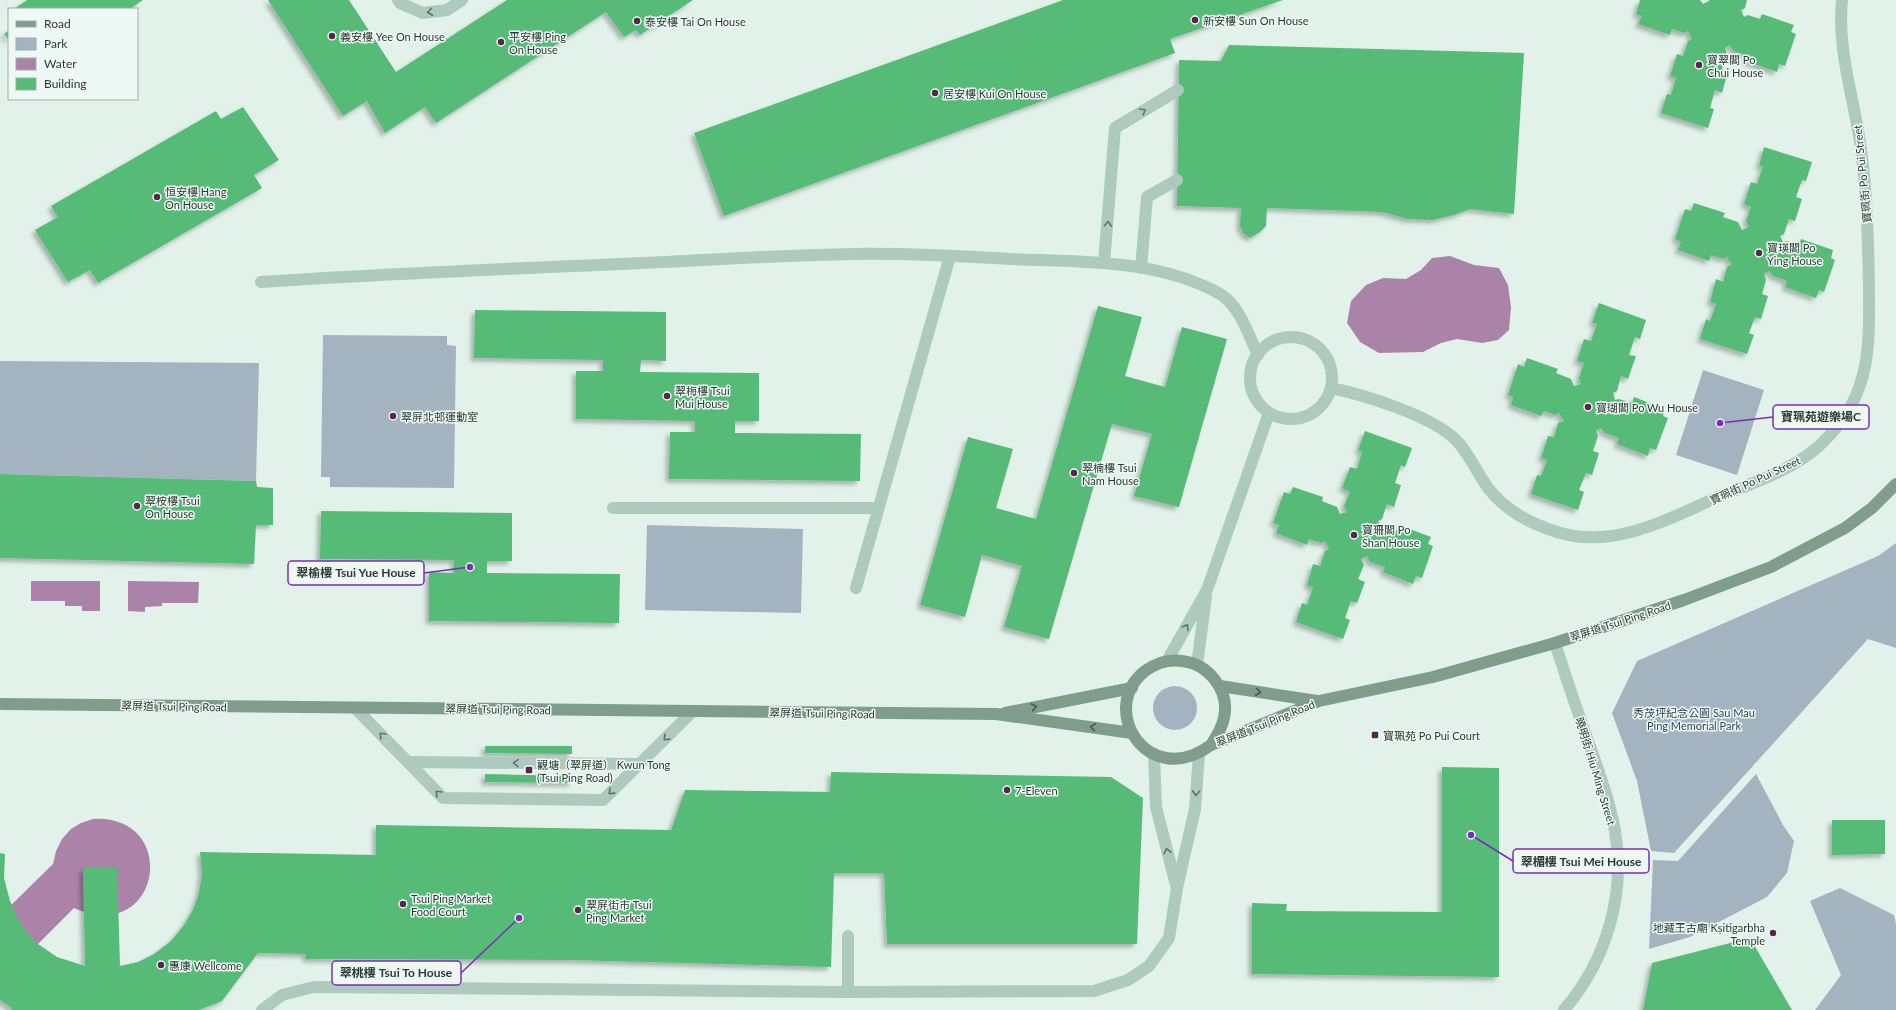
<svg xmlns="http://www.w3.org/2000/svg" width="1896" height="1010" viewBox="0 0 1896 1010" font-family="Lato,'Noto Sans TC',sans-serif">
  <style>
    .green { fill: #a3b4c0 }
    .water { fill: #ac83a8 }
    .building { fill: #56bb76; filter: url(#shadow) }
    .lines { fill: none; stroke-linecap: round; stroke-linejoin: round }
    .lane { stroke: #aec9bd; stroke-width: 12 }
    .street { stroke: #aec9bd; stroke-width: 12 }
    .secondary { stroke: #809d8c; stroke-width: 12 }
    .oneway { stroke: #607369 }
    .oneway2 { stroke: #45574c }
    .poi-dot { fill: #572550; stroke: #eef9f5; stroke-width: 1.5 }
    .labels { text-anchor: middle; dominant-baseline: central; stroke-width: 3; stroke-linejoin: round; paint-order: stroke }
    .poi-label { font-size: 11px; fill: #2c3931; stroke: #eef9f5; text-anchor: start }
    .street-label { font-size: 11px; fill: #2c3931; stroke: #eef9f5 }
    .park-label { font-size: 11px; fill: #324555; stroke: #eef9f5 }
    .leader { fill: none; stroke: #7b2cbf; stroke-width: 1.5 }
    .callout-dot { fill: #7b2cbf; stroke: #eef9f5; stroke-width: 1.5 }
    .callout { fill: #eef9f5; stroke: #7b2cbf; stroke-width: 1.5 }
    .callout-label { font-size: 12px; text-anchor: middle; font-weight: bold; fill: #2c3931 }
  </style>
  <defs>
    <filter id="shadow"><feDropShadow dx="-3.5" dy="3.5" stdDeviation="2" flood-color="#0004"/></filter>
  </defs>
  <rect width="100%" height="100%" fill="#e2f2eb"/>
  <g class="green">
    <path d="M 323,335 L 447,336 L 447,345 L 456,346 L 454,488 L 330,487 L 330,477 L 321,477 Z"/>
    <path d="M 0,361 L 259,363 L 256,481 L 0,474 Z"/>
    <path d="M 1703,370 L 1764,390 L 1737,475 L 1676,455 Z"/>
    <path d="M 647,525 L 803,529 L 801,613 L 645,610 Z"/>
    <path d="M 1896,543 L 1896,648 L 1868,639 L 1674,853 L 1651,851 L 1637,781 L 1612,713 L 1637,661 L 1878,556 Z"/>
    <circle cx="1175" cy="708" r="22"/>
    <path d="M 1756,774 L 1783,825 L 1794,841 L 1787,873 L 1767,897 L 1690,937 L 1649,949 L 1653,860 L 1678,861 Z"/>
    <path d="M 1840,888 L 1894,915 L 1896,924 L 1896,1010 L 1815,1010 L 1841,975 L 1810,901 Z"/>
  </g>
  <g class="water">
    <path d="M 1450,256 L 1474,265 L 1499,268 L 1508,285 L 1511,307 L 1509,330 L 1498,340 L 1482,343 L 1457,339 L 1441,343 L 1423,352 L 1379,353 L 1360,342 L 1347,323 L 1351,301 L 1366,285 L 1383,278 L 1406,279 L 1421,270 L 1432,258 Z"/>
    <path d="M 31,581 L 100,581 L 100,611 L 82,611 L 82,606 L 65,606 L 65,601 L 31,601 Z"/>
    <path d="M 128,581 L 199,582 L 198,603 L 162,603 L 162,606 L 145,607 L 145,612 L 128,611 Z"/>
    <path d="M 93,819 C 181,814 162,947 74,908 L 0,982 L 0,916 L 53,864 L 56,851 L 62,839 L 71,829 L 81,823 Z"/>
  </g>
  <g class="building">
    <path d="M 27,0 L 143,0 L 130,9 L 14,9 Z"/>
    <path d="M 268,0 L 349,0 L 396,72 L 507,0 L 693,0 L 640,35 L 636,30 L 624,37 L 606,12 L 436,123 L 425,107 L 385,133 L 367,101 L 343,116 Z"/>
    <path d="M 1063,0 L 1283,0 L 1170,39 L 1175,53 L 724,216 L 694,133 Z"/>
    <path d="M 1640,0 L 1700,0 L 1703,4 L 1709,1 L 1709,0 L 1747,0 L 1745,8 L 1741,10 L 1744,17 L 1748,15 L 1760,19 L 1762,14 L 1794,25 L 1791,32 L 1796,34 L 1785,66 L 1779,64 L 1777,72 L 1746,61 L 1748,56 L 1733,51 L 1730,45 L 1725,48 L 1727,54 L 1722,69 L 1728,71 L 1722,93 L 1715,90 L 1710,108 L 1714,109 L 1708,128 L 1661,113 L 1667,94 L 1671,95 L 1676,78 L 1670,76 L 1677,54 L 1683,56 L 1688,41 L 1692,39 L 1688,31 L 1684,33 L 1672,29 L 1670,35 L 1638,24 L 1642,16 L 1636,14 Z"/>
    <path d="M 9,30 L 9,41 L 4,34 Z"/>
    <path d="M 1229,45 L 1524,53 L 1514,214 L 1470,209 L 1454,215 L 1433,220 L 1408,219 L 1382,212 L 1267,208 L 1266,226 L 1260,232 L 1250,238 L 1244,234 L 1240,226 L 1241,208 L 1177,206 L 1179,60 L 1221,61 Z"/>
    <path d="M 243,107 L 279,160 L 254,175 L 262,188 L 98,283 L 90,270 L 68,282 L 35,230 L 58,217 L 51,206 L 216,111 L 221,119 Z"/>
    <path d="M 1764,147 L 1812,162 L 1806,181 L 1802,180 L 1796,197 L 1802,199 L 1795,221 L 1789,219 L 1784,234 L 1780,236 L 1783,242 L 1787,241 L 1799,245 L 1801,239 L 1833,250 L 1831,258 L 1835,260 L 1824,292 L 1819,290 L 1816,298 L 1785,287 L 1787,281 L 1773,276 L 1769,271 L 1764,274 L 1766,280 L 1762,294 L 1768,296 L 1761,319 L 1755,317 L 1749,333 L 1754,335 L 1747,354 L 1700,339 L 1706,319 L 1710,321 L 1716,304 L 1710,302 L 1716,279 L 1723,282 L 1727,267 L 1732,264 L 1729,261 L 1727,257 L 1723,259 L 1711,255 L 1709,261 L 1678,250 L 1681,242 L 1675,239 L 1685,209 L 1691,211 L 1694,203 L 1725,213 L 1723,217 L 1738,222 L 1742,230 L 1749,227 L 1746,221 L 1751,207 L 1744,204 L 1751,182 L 1757,184 L 1763,167 L 1759,166 Z"/>
    <path d="M 1599,303 L 1646,320 L 1640,339 L 1635,337 L 1629,355 L 1636,356 L 1628,379 L 1621,376 L 1617,391 L 1613,393 L 1615,400 L 1619,399 L 1632,403 L 1634,397 L 1665,409 L 1663,416 L 1668,418 L 1656,450 L 1650,448 L 1648,456 L 1617,444 L 1619,438 L 1605,433 L 1601,428 L 1596,431 L 1598,436 L 1593,451 L 1599,453 L 1592,475 L 1586,473 L 1579,490 L 1584,492 L 1578,510 L 1531,494 L 1537,475 L 1541,476 L 1547,460 L 1541,458 L 1548,436 L 1554,437 L 1558,423 L 1564,421 L 1559,413 L 1555,415 L 1544,411 L 1541,416 L 1511,405 L 1513,397 L 1508,395 L 1518,364 L 1524,367 L 1527,358 L 1558,369 L 1556,373 L 1571,379 L 1574,386 L 1581,384 L 1579,378 L 1584,363 L 1577,361 L 1584,339 L 1591,341 L 1597,324 L 1592,323 Z"/>
    <path d="M 1098,306 L 1142,317 L 1125,376 L 1165,387 L 1182,327 L 1227,339 L 1179,507 L 1134,496 L 1152,434 L 1112,424 L 1049,639 L 1004,627 L 1022,566 L 982,555 L 965,617 L 920,605 L 968,437 L 1013,449 L 996,508 L 1036,519 Z"/>
    <path d="M 475,310 L 666,312 L 666,361 L 641,360 L 640,372 L 759,373 L 759,421 L 735,421 L 735,433 L 861,434 L 860,481 L 669,479 L 670,432 L 695,432 L 695,421 L 576,419 L 576,371 L 603,371 L 603,360 L 474,358 Z"/>
    <path d="M 1365,431 L 1412,448 L 1405,467 L 1401,465 L 1395,483 L 1401,485 L 1394,507 L 1387,504 L 1382,519 L 1378,521 L 1381,528 L 1385,527 L 1397,531 L 1399,525 L 1431,537 L 1428,544 L 1433,546 L 1422,578 L 1416,576 L 1413,584 L 1383,572 L 1385,567 L 1370,562 L 1367,556 L 1361,559 L 1364,565 L 1358,579 L 1365,582 L 1357,603 L 1351,601 L 1345,618 L 1350,620 L 1343,639 L 1296,622 L 1302,603 L 1307,605 L 1313,588 L 1307,585 L 1313,564 L 1320,566 L 1325,551 L 1329,549 L 1325,541 L 1321,543 L 1309,539 L 1307,545 L 1276,533 L 1279,525 L 1273,523 L 1284,492 L 1290,494 L 1293,487 L 1323,497 L 1322,501 L 1337,507 L 1340,514 L 1347,512 L 1344,506 L 1350,492 L 1342,488 L 1350,467 L 1357,469 L 1362,452 L 1358,450 Z"/>
    <path d="M 0,474 L 256,481 L 257,487 L 273,488 L 273,525 L 256,525 L 254,564 L 0,558 Z"/>
    <path d="M 321,511 L 512,513 L 512,561 L 487,561 L 487,573 L 620,574 L 619,623 L 429,621 L 429,572 L 454,573 L 454,560 L 320,559 Z"/>
    <path d="M 485,746 L 572,746 L 572,754 L 485,753 Z"/>
    <path d="M 1442,767 L 1499,768 L 1499,977 L 1252,974 L 1252,903 L 1287,904 L 1286,911 L 1442,912 Z"/>
    <path d="M 831,772 L 1111,777 L 1143,798 L 1137,944 L 887,944 L 884,873 L 834,873 L 831,967 L 570,960 L 306,959 L 306,954 L 258,953 L 222,1001 L 199,1010 L 11,1010 L 12,1008 L 0,1000 L 0,853 L 5,854 L 4,878 L 10,901 L 20,923 L 35,942 L 57,957 L 85,966 L 83,868 L 117,867 L 120,966 L 138,962 L 154,954 L 171,941 L 184,925 L 193,910 L 199,893 L 202,873 L 200,852 L 376,855 L 376,825 L 671,830 L 685,790 L 830,792 Z"/>
    <path d="M 485,774 L 572,776 L 572,783 L 485,782 Z"/>
    <path d="M 1832,820 L 1885,820 L 1885,854 L 1832,855 Z"/>
    <path d="M 1750,938 L 1792,1010 L 1643,1010 L 1652,963 Z"/>
  </g>
  <g class="lines">
    <g class="lane">
      <path d="M 398,0 L 400,3 L 423,13 L 447,10 L 462,0"/>
      <path d="M 1104,263 L 1115,128 L 1178,90"/>
      <path d="M 1141,268 L 1147,197 L 1177,180"/>
      <path d="M 261,282 C 381,274 501,269 620,264 C 698,261 777,255 855,254 C 907,253 959,256 1011,259 C 1080,262 1158,259 1220,294 C 1240,306 1248,334 1258,355"/>
      <circle cx="1291" cy="378" r="41"/>
      <path d="M 1331,388 C 1365,395 1433,416 1457,441 C 1470,455 1477,473 1488,488 C 1505,510 1531,524 1557,532 C 1613,550 1668,519 1718,497 C 1752,483 1791,471 1819,446 C 1836,430 1851,410 1859,388 C 1871,355 1869,319 1869,286 C 1868,238 1867,190 1860,142 C 1853,95 1837,48 1842,0"/>
      <path d="M 613,508 L 878,508"/>
      <path d="M 856,588 L 950,256"/>
      <path d="M 1167,661 L 1207,590 L 1269,413"/>
      <path d="M 1197,665 L 1206,597"/>
      <path d="M 355,708 L 443,798 L 603,800 L 693,711"/>
      <path d="M 1154,754 L 1156,807 L 1176,885"/>
      <path d="M 408,762 L 639,764"/>
      <path d="M 848,992 L 848,936"/>
      <path d="M 262,1010 L 282,995 L 314,987 L 848,992 L 1094,991 L 1128,980 L 1149,966 L 1169,938 L 1177,888 L 1195,809 L 1199,754"/>
    </g>
    <path class="street" d="M 1555,643 C 1565,674 1575,705 1586,735 C 1597,767 1609,798 1615,831 C 1626,895 1606,961 1564,1010"/>
    <g class="secondary">
      <path d="M 1220,686 L 1317,701"/>
      <path d="M 0,704 L 996,714 L 1132,733"/>
      <path d="M 1005,713 L 1132,688"/>
      <path d="M 1211,745 C 1217,736 1222,728 1224,718 C 1230,691 1209,664 1182,661 C 1169,659 1156,663 1145,671 C 1097,709 1148,791 1211,745 L 1319,701 L 1433,677 L 1555,643 L 1684,600 L 1771,567 L 1845,528 L 1872,508 L 1896,484"/>
    </g>
  </g>
  <defs><path id="oneway-chevron" d="M-2-3.5L2.5 0L-2 3.5" fill="none" stroke-width="1.6" stroke-linecap="round" stroke-linejoin="round"/></defs>
  <g class="oneway">
    <use href="#oneway-chevron" transform="translate(430 12) rotate(173)"/>
    <use href="#oneway-chevron" transform="translate(1143 111) rotate(-31)"/>
    <use href="#oneway-chevron" transform="translate(1108 224) rotate(-86)"/>
    <use href="#oneway-chevron" transform="translate(1186 627) rotate(-60)"/>
    <use href="#oneway-chevron" transform="translate(382 735) rotate(-134)"/>
    <use href="#oneway-chevron" transform="translate(666 738) rotate(136)"/>
    <use href="#oneway-chevron" transform="translate(516 763) rotate(-179)"/>
    <use href="#oneway-chevron" transform="translate(611 792) rotate(136)"/>
    <use href="#oneway-chevron" transform="translate(438 793) rotate(-134)"/>
    <use href="#oneway-chevron" transform="translate(1196 793) rotate(93)"/>
    <use href="#oneway-chevron" transform="translate(1167 851) rotate(-104)"/>
  </g>
  <g class="oneway2">
    <use href="#oneway-chevron" transform="translate(1258 692) rotate(8)"/>
    <use href="#oneway-chevron" transform="translate(1034 707) rotate(-11)"/>
    <use href="#oneway-chevron" transform="translate(1093 727) rotate(-172)"/>
  </g>
  <g class="poi-dot">
    <circle cx="1195" cy="20" r="4"/>
    <circle cx="637" cy="21" r="4"/>
    <circle cx="332" cy="36" r="4"/>
    <circle cx="501" cy="42" r="4"/>
    <circle cx="1699" cy="65" r="4"/>
    <circle cx="935" cy="93" r="4"/>
    <circle cx="157" cy="197" r="4"/>
    <circle cx="1759" cy="253" r="4"/>
    <circle cx="667" cy="396" r="4"/>
    <circle cx="1588" cy="407" r="4"/>
    <circle cx="393" cy="416" r="4"/>
    <circle cx="1074" cy="473" r="4"/>
    <circle cx="137" cy="506" r="4"/>
    <circle cx="1354" cy="535" r="4"/>
    <rect x="1371" y="731" width="8" height="8" rx="2"/>
    <rect x="525" y="766" width="8" height="8" rx="2"/>
    <circle cx="1007" cy="790" r="4"/>
    <circle cx="403" cy="904" r="4"/>
    <circle cx="578" cy="910" r="4"/>
    <circle cx="1773" cy="933" r="4"/>
    <circle cx="161" cy="965" r="4"/>
  </g>
  <g class="labels">
    <g class="poi-label">
      <text x="1203" y="20">新安樓 Sun On House</text>
      <text x="645" y="21">泰安樓 Tai On House</text>
      <text x="340" y="36">義安樓 Yee On House</text>
      <text x="509" y="36">平安樓 Ping<tspan x="509" dy="13">On House</tspan></text>
      <text x="1707" y="59">寶翠閣 Po<tspan x="1707" dy="13">Chui House</tspan></text>
      <text x="943" y="93">居安樓 Kui On House</text>
      <text x="165" y="191">恒安樓 Hang<tspan x="165" dy="13">On House</tspan></text>
      <text x="1767" y="247">寶瑛閣 Po<tspan x="1767" dy="13">Ying House</tspan></text>
      <text x="675" y="390">翠梅樓 Tsui<tspan x="675" dy="13">Mui House</tspan></text>
      <text x="1596" y="407">寶瑚閣 Po Wu House</text>
      <text x="401" y="416">翠屏北邨運動室</text>
      <text x="1082" y="467">翠楠樓 Tsui<tspan x="1082" dy="13">Nam House</tspan></text>
      <text x="145" y="500">翠桉樓 Tsui<tspan x="145" dy="13">On House</tspan></text>
      <text x="1362" y="529">寶珊閣 Po<tspan x="1362" dy="13">Shan House</tspan></text>
      <text x="1383" y="735">寶珮苑 Po Pui Court</text>
      <text x="537" y="764">觀塘（翠屏道） Kwun Tong<tspan x="537" dy="13">(Tsui Ping Road)</tspan></text>
      <text x="1015" y="790">7-Eleven</text>
      <text x="411" y="898">Tsui Ping Market<tspan x="411" dy="13">Food Court</tspan></text>
      <text x="586" y="904">翠屏街市 Tsui<tspan x="586" dy="13">Ping Market</tspan></text>
      <text x="1765" y="927" text-anchor="end">地藏王古廟 Kṣitigarbha<tspan x="1765" dy="13">Temple</tspan></text>
      <text x="169" y="965">惠康 Wellcome</text>
    </g>
    <g class="street-label">
      <text transform="translate(1862 174) rotate(-96)">寶珮街 Po Pui Street</text>
      <text transform="translate(1755 480) rotate(-25)">寶珮街 Po Pui Street</text>
      <text transform="translate(1620 621) rotate(-18)">翠屏道 Tsui Ping Road</text>
      <text transform="translate(174 706) rotate(1)">翠屏道 Tsui Ping Road</text>
      <text transform="translate(498 709) rotate(1)">翠屏道 Tsui Ping Road</text>
      <text transform="translate(822 713) rotate(1)">翠屏道 Tsui Ping Road</text>
      <text transform="translate(1265 723) rotate(-22)">翠屏道 Tsui Ping Road</text>
      <text transform="translate(1596 771) rotate(73)">曉明街 Hiu Ming Street</text>
    </g>
    <g class="park-label">
      <text x="1694" y="712">秀茂坪紀念公園 Sau Mau<tspan x="1694" dy="13">Ping Memorial Park</tspan></text>
    </g>
  </g>
  <path class="leader" d="M1720 423L1773 417M470 567L424 573M1471 835L1513 861M519 918L461 973"/>
  <g class="callout-dot">
    <circle cx="1720" cy="423" r="4"/>
    <circle cx="470" cy="567" r="4"/>
    <circle cx="1471" cy="835" r="4"/>
    <circle cx="519" cy="918" r="4"/>
  </g>
  <g class="callout">
    <rect x="1773" y="405" width="96" height="24" rx="4"/>
    <rect x="288" y="561" width="136" height="24" rx="4"/>
    <rect x="1513" y="849" width="136" height="24" rx="4"/>
    <rect x="332" y="961" width="129" height="24" rx="4"/>
  </g>
  <g class="callout-label">
    <text x="1821" y="421">寶珮苑遊樂場C</text>
    <text x="356" y="577">翠榆樓 Tsui Yue House</text>
    <text x="1581" y="866">翠楣樓 Tsui Mei House</text>
    <text x="396" y="977">翠桃樓 Tsui To House</text>
  </g>
  <rect x="8" y="8" width="130" height="92" fill="#eef9f5" stroke="#a0aca7"/>
  <rect x="16" y="21" width="20" height="6" fill="#809d8c" stroke="#a0aca7"/>
  <text x="44" y="28" font-size="12" fill="#2c3931">Road</text>
  <rect x="16" y="38" width="20" height="12" fill="#a3b4c0" stroke="#a0aca7"/>
  <text x="44" y="48" font-size="12" fill="#2c3931">Park</text>
  <rect x="16" y="58" width="20" height="12" fill="#ac83a8" stroke="#a0aca7"/>
  <text x="44" y="68" font-size="12" fill="#2c3931">Water</text>
  <rect x="16" y="78" width="20" height="12" fill="#56bb76" stroke="#a0aca7"/>
  <text x="44" y="88" font-size="12" fill="#2c3931">Building</text>
</svg>
